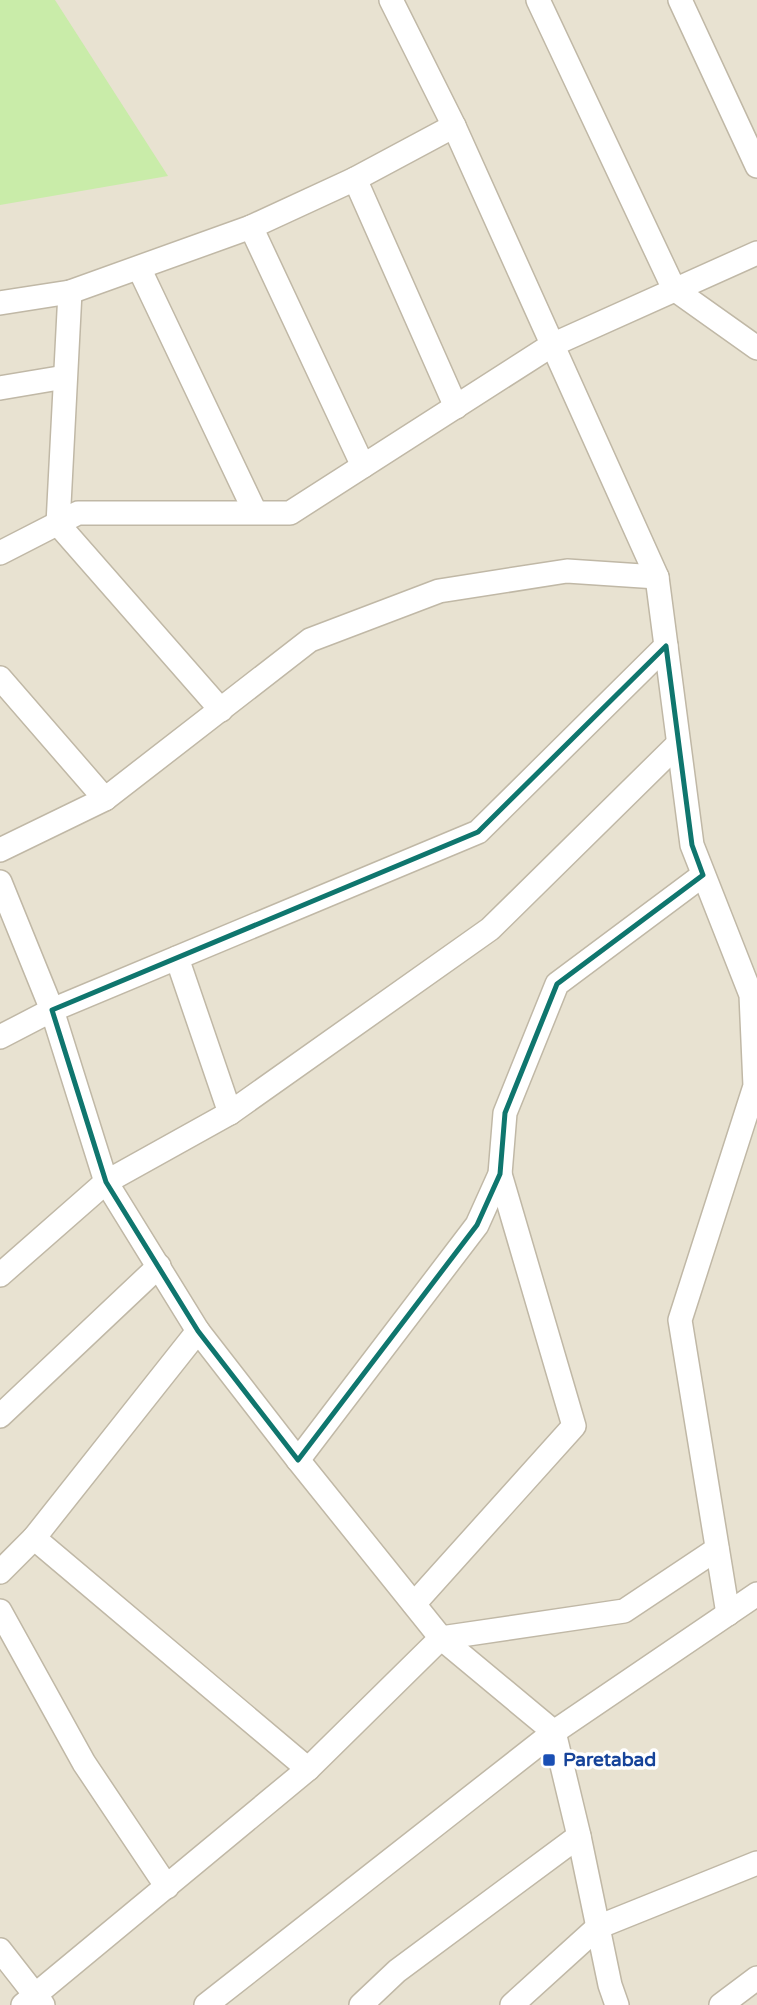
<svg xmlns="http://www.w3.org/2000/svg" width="757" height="2005" viewBox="0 0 757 2005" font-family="'Varela Round',sans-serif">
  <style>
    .residential { fill: #e8e2d1 }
    .green { fill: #c9eca9 }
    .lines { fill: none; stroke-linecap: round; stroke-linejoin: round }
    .street-casing { stroke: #c0b8a6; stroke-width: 26 }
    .street { stroke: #fff; stroke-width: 23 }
    .marked { fill: none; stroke: #0f766e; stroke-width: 5; stroke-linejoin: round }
    .transit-dot { fill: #1a4fb4; stroke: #fff; stroke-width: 2.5 }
    .labels { text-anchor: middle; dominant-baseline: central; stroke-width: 7; stroke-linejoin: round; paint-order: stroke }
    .transit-label { font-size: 19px; font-weight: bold; fill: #164399; stroke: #fff; text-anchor: start }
  </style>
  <rect width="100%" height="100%" fill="#f3f0e4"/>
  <rect class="residential" x="0" y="0" width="757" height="2005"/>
  <path class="green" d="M 0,0 L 55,0 L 168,176 L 0,205 Z"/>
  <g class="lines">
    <g class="street-casing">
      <g id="street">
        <path d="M 391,0 L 454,126 L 657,577 L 692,845 L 751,995 L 755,1086 L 680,1320 L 728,1614"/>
        <path d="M 538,0 L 674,289 L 757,348"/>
        <path d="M 680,0 L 757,166"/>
        <path d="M 355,179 L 454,126"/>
        <path d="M 251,227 L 363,466"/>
        <path d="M 139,268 L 255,512"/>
        <path d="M 70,292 L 58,524 L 221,710"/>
        <path d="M 0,303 L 70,292 L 251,227 L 355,179 L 456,407"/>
        <path d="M 0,388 L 65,377"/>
        <path d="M 0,553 L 78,513 L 290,513 L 552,345 L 757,253"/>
        <path d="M 0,678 L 105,799 L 310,640 L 439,591 L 567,571 L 657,577"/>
        <path d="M 0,850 L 105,799"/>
        <path d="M 0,882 L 52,1010 L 106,1182 L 198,1331 L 298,1460 L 441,1638 L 554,1732 L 579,1836 L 610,1985 L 617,2005"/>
        <path d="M 177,958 L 230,1113"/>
        <path d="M 0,1037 L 52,1010 L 478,832 L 666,646"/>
        <path d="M 0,1275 L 106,1182 L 230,1113 L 490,929 L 678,744"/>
        <path d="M 0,1416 L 159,1266"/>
        <path d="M 298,1460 L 477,1225 L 500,1174 L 505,1113 L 557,984 L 703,875"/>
        <path d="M 34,1538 L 308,1769"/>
        <path d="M 0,1572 L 34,1538 L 198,1331"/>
        <path d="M 414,1604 L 574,1426 L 500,1174"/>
        <path d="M 0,1611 L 84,1763 L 167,1887"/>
        <path d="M 0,1950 L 43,2005"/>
        <path d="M 23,2005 L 308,1769 L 441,1638 L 624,1611 L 717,1549"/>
        <path d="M 206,2005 L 554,1732 L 757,1594"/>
        <path d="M 361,2005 L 397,1971 L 579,1836"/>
        <path d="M 512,2005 L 598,1927 L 757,1863"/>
        <path d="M 721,2005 L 757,1978"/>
      </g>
    </g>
    <use href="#street" class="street"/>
  </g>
  <path class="marked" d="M 666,646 L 692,845 L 703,875 L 557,984 L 505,1113 L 500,1174 L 477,1225 L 298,1460 L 198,1331 L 106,1182 L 52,1010 L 478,832 Z"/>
  <rect class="transit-dot" x="542" y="1753" width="14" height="14" rx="3.5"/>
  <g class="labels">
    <g class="transit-label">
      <text x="563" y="1760">Paretabad</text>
    </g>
  </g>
</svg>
